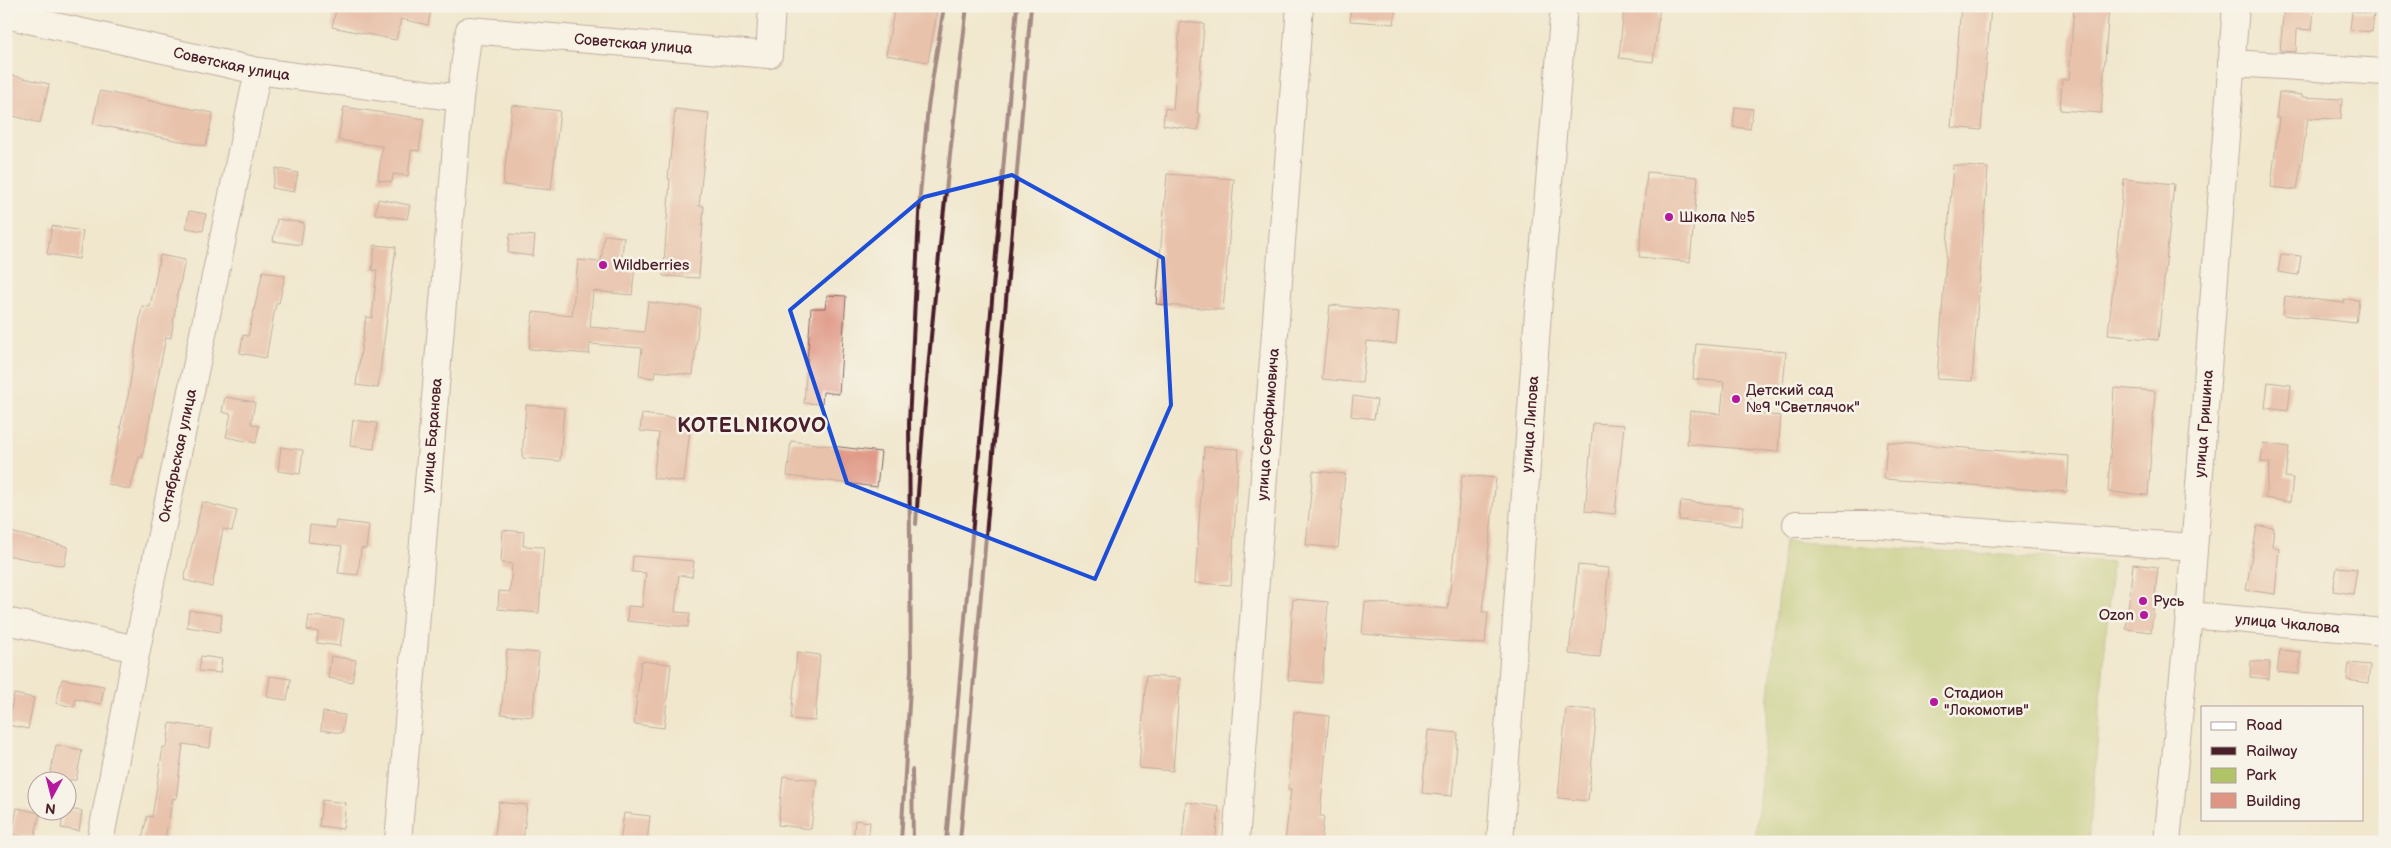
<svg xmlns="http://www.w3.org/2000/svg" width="2391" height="848" viewBox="0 0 2391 848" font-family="'Balsamiq Sans',sans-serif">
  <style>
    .green { fill: #b0c367; stroke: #7d7149 }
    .building { fill: #df9583 }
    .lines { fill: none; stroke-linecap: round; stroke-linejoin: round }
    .minor-casing { stroke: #846564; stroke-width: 28 }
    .minor { stroke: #fff; stroke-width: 26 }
    .rail { stroke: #4a1f2b; stroke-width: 4 }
    .marked { fill: none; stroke: #1d4ed8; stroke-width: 4; stroke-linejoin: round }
    .poi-dot { fill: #b5179e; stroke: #f7f3e8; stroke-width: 2 }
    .labels { text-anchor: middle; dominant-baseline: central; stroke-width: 5; stroke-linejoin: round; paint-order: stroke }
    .street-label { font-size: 15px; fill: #4a1f2b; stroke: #f7f3e8 }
    .poi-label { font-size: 15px; fill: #4a1f2b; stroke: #f7f3e8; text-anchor: start }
    .district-label { font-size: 20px; font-weight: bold; letter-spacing: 1px; fill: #4a1f2b; stroke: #f7f3e8 }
  </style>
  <rect width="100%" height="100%" fill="#f7f3e8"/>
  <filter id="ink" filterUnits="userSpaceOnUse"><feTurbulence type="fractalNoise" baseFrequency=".02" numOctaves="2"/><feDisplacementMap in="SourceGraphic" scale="10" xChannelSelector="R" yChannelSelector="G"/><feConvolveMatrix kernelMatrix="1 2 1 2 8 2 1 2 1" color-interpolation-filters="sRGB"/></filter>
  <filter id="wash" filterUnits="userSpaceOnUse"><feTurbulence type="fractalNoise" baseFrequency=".0096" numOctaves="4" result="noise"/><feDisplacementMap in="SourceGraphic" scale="20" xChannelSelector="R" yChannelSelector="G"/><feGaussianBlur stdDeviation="1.12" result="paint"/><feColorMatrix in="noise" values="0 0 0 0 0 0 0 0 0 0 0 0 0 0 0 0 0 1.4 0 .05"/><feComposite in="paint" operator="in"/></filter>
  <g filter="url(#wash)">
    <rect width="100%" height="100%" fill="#f0e7cd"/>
    <path class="green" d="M 1784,541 L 2112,562 L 2089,842 L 1755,842 Z"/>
    <g id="blocks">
      <g class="building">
        <path d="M 337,6 L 432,6 L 428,25 L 401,19 L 396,40 L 332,27 Z"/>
        <path d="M 895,6 L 938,6 L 928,62 L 886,55 Z"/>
        <path d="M 1351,6 L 1396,6 L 1394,24 L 1350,21 Z"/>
        <path d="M 1624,6 L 1660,6 L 1653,62 L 1619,58 Z"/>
        <path d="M 1961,6 L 1991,6 L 1981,130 L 1951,127 Z"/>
        <path d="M 2074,6 L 2109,6 L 2101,113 L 2060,110 L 2062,79 L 2069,79 Z"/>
        <path d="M 2284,7 L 2314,10 L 2312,30 L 2297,29 L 2296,52 L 2280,51 Z"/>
        <path d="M 2352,11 L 2374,14 L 2372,32 L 2350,30 Z"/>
        <path d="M 1180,21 L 1204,24 L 1197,113 L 1200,114 L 1198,130 L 1163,125 L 1165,108 L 1173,110 Z"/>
        <path d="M 6,74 L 49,84 L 40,123 L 6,114 Z"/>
        <path d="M 100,91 L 213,113 L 206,146 L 93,124 Z"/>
        <path d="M 2279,92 L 2302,95 L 2302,97 L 2342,99 L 2341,119 L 2308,118 L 2297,190 L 2271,187 L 2279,118 L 2276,118 Z"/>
        <path d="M 512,105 L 560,111 L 551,190 L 503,185 Z"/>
        <path d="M 344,107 L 424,119 L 419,151 L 411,150 L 408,176 L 393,174 L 392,182 L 378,180 L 382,146 L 338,140 Z"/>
        <path d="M 1735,107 L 1753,109 L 1750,129 L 1733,127 Z"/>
        <path d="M 675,109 L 709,113 L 699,206 L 704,206 L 699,278 L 663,276 L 670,179 L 668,179 Z"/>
        <path d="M 1953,165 L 1988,168 L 1972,381 L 1937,379 Z"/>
        <path d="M 276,168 L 298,173 L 294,192 L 272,188 Z"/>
        <path d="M 1647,172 L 1698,177 L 1690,262 L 1639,257 Z"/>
        <path d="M 1167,174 L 1234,179 L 1223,310 L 1156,304 Z"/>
        <path d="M 2124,179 L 2174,184 L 2158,340 L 2108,335 Z"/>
        <path d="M 378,199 L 410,205 L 407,219 L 375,214 Z"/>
        <path d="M 189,211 L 206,214 L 203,231 L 186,228 Z"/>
        <path d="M 277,219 L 304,223 L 301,245 L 273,241 Z"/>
        <path d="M 52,226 L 83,231 L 79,259 L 47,254 Z"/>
        <path d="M 510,234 L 535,236 L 533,256 L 508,253 Z"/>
        <path d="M 604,235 L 624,237 L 621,264 L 635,265 L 632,295 L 593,291 L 590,327 L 644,332 L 648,302 L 700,308 L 693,375 L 655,371 L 654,378 L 639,376 L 642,348 L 590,344 L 589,354 L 529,349 L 533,312 L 572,316 L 578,260 L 601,262 Z"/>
        <path d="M 375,245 L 396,247 L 378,388 L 356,385 L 366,317 L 372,318 L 377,270 L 372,270 Z"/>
        <path d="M 2281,254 L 2301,256 L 2298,275 L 2278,272 Z"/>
        <path d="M 160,255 L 185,260 L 179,290 L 178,290 L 171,338 L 166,337 L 142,458 L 139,457 L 130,490 L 108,484 L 122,428 L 120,428 L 128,396 L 142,306 L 150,307 Z"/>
        <path d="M 263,271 L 285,276 L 279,303 L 276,303 L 266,358 L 240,353 L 243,335 L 248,336 Z"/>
        <path d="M 827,295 L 846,296 L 839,394 L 823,392 L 822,404 L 804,403 L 811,308 L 825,308 Z"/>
        <path d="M 2285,296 L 2344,303 L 2345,299 L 2359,300 L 2356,323 L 2283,315 Z"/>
        <path d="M 1330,305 L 1399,312 L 1396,344 L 1367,341 L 1362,383 L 1322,379 Z"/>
        <path d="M 1696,344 L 1786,352 L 1783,387 L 1752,384 L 1749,413 L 1781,416 L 1778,452 L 1687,444 L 1690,411 L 1721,414 L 1724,382 L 1693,379 Z"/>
        <path d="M 2268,382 L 2291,385 L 2288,411 L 2265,408 Z"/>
        <path d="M 2114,388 L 2155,391 L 2148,495 L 2108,492 Z"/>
        <path d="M 1353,396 L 1377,400 L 1374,419 L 1351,416 Z"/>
        <path d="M 225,397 L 255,402 L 251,424 L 259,426 L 256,443 L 226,437 L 231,414 L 222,412 Z"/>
        <path d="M 526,405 L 564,408 L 560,461 L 522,458 Z"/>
        <path d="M 642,414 L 691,420 L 684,482 L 653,478 L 659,433 L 640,431 Z"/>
        <path d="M 353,420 L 377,423 L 374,449 L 350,446 Z"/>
        <path d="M 1593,423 L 1624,425 L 1615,514 L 1585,511 Z"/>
        <path d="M 791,441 L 881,452 L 877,487 L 787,476 Z"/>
        <path d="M 1887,442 L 2069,456 L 2067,492 L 1884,479 Z"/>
        <path d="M 2263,443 L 2289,447 L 2285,477 L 2293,478 L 2290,502 L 2265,498 L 2270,463 L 2261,462 Z"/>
        <path d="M 281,447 L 303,450 L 300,474 L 278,471 Z"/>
        <path d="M 1204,447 L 1239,449 L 1231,585 L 1195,583 Z"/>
        <path d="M 1313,471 L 1345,474 L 1338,548 L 1306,545 Z"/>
        <path d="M 1462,475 L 1496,478 L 1482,612 L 1488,612 L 1485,644 L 1362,634 L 1365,602 L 1448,609 Z"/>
        <path d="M 1681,501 L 1743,507 L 1742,526 L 1679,520 Z"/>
        <path d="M 202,502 L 237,511 L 232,531 L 223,529 L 212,587 L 184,580 Z"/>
        <path d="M 336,521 L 369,525 L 366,549 L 361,548 L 358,575 L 338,573 L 342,546 L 308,542 L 310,525 L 335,528 Z"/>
        <path d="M 2257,526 L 2274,528 L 2272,547 L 2279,548 L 2275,594 L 2246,590 Z"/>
        <path d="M 503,530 L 524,532 L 523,546 L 544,547 L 539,613 L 498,609 L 499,591 L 510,592 L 512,564 L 501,563 Z"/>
        <path d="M 11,532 L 68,547 L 64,566 L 6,555 Z"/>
        <path d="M 633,556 L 694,561 L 692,577 L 679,575 L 675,612 L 690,613 L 688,627 L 627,621 L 628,606 L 642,607 L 646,573 L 632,572 Z"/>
        <path d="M 2133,564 L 2158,567 L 2151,632 L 2126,629 Z"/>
        <path d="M 1578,565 L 1609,568 L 1600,657 L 1569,654 Z"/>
        <path d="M 2337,567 L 2357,569 L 2353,594 L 2333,591 Z"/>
        <path d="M 1293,599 L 1328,602 L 1322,683 L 1288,680 Z"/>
        <path d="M 189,610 L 222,615 L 220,632 L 187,627 Z"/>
        <path d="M 309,616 L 344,619 L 340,646 L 317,643 L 318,632 L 307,630 Z"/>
        <path d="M 507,650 L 539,653 L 532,717 L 501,714 Z"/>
        <path d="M 2280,650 L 2301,652 L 2299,674 L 2277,672 Z"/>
        <path d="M 797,652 L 820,655 L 815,721 L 791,719 Z"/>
        <path d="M 201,656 L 222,659 L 220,673 L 199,671 Z"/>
        <path d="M 331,656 L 356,660 L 352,682 L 328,678 Z"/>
        <path d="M 641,661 L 671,664 L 664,728 L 634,724 Z"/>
        <path d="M 2251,661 L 2270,662 L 2269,679 L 2250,677 Z"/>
        <path d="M 2349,663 L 2370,665 L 2368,683 L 2347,680 Z"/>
        <path d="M 270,676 L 291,679 L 287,700 L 267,697 Z"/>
        <path d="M 1146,676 L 1180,678 L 1173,771 L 1139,768 Z"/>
        <path d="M 62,679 L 104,686 L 101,704 L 76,699 L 74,707 L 56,703 Z"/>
        <path d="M 14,694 L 34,698 L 28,729 L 8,725 Z"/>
        <path d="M 1566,708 L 1597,710 L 1588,801 L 1558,798 Z"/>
        <path d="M 323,712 L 345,715 L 342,733 L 321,730 Z"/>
        <path d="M 1294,712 L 1329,716 L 1320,816 L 1324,816 L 1321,842 L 1285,842 L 1291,789 L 1288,789 Z"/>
        <path d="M 170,723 L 212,729 L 210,748 L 183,744 L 176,799 L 173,798 L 164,842 L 142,840 L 147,816 L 152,817 L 163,747 L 167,747 Z"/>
        <path d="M 1428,730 L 1458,733 L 1452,796 L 1422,793 Z"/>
        <path d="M 56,745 L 82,750 L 76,780 L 49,780 Z"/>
        <path d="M 783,776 L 817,780 L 811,829 L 778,825 Z"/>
        <path d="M 322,800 L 346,803 L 343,829 L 319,826 Z"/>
        <path d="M 499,802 L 527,805 L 523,842 L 494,842 Z"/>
        <path d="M 1186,802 L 1219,807 L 1215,842 L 1182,842 Z"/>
        <path d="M 17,808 L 40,813 L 34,839 L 12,834 Z"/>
        <path d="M 68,809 L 82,811 L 79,831 L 61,828 L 64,810 Z"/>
        <path d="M 624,813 L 650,816 L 647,842 L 620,842 Z"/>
        <path d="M 855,820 L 870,822 L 868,842 L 853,842 Z"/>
      </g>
    </g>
  </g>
  <g filter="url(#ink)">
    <use href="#blocks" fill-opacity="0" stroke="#846564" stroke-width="1"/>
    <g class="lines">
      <g class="minor-casing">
        <g id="minor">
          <path id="s1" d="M 6,15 L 258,71 L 460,98"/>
          <path d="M 2231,63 L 2385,72"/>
          <path d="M 1796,524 L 1870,524 L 2194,547"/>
          <path id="s2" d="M 2189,615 L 2385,632"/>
          <path d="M 6,621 L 137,649"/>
          <path id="s3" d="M 100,842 L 137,649 L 258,71"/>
          <path id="s4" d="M 398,842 L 460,98 L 469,30 L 769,55 L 772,6"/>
          <path id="s5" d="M 1236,842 L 1300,6"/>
          <path id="s6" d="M 1500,842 L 1538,312 L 1564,6"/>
          <path id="s7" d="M 2167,842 L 2189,615 L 2236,6"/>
        </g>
      </g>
      <use href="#minor" class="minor"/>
      <g class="rail">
        <path d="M 916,524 C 927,351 947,178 967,6"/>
        <path d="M 912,770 L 913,842"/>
        <path d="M 901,842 L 911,670 L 909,423 L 920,195 L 928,107 L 944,6"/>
        <path d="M 946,842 L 1017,6"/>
        <path d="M 960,842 L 1031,6"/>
      </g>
    </g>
  </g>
  <path d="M0 0H2391V848H0ZM 1012,175 L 1163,258 L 1171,405 L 1095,579 L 847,483 L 790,310 L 924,197 Z" fill="#f0e7cd" fill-opacity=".55" fill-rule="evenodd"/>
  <path class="marked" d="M 1012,175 L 1163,258 L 1171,405 L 1095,579 L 847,483 L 790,310 L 924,197 Z"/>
  <g class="poi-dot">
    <circle cx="1669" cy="217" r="5"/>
    <circle cx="603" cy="265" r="5"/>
    <circle cx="1736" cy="399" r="5"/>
    <circle cx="2143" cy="601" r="5"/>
    <circle cx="2144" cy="615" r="5"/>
    <circle cx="1934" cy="702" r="5"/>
  </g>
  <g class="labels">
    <g class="street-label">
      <text stroke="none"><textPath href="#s4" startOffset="980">Советская улица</textPath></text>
      <text stroke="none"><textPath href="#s1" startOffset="231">Советская улица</textPath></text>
      <text stroke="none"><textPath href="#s5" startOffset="419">улица Серафимовича</textPath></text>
      <text stroke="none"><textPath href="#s6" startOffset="419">улица Липова</textPath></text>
      <text stroke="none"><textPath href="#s7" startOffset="420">улица Гришина</textPath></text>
      <text stroke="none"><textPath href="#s4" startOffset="408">улица Баранова</textPath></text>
      <text stroke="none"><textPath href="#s3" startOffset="394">Октябрьская улица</textPath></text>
      <text stroke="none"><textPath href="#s2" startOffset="99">улица Чкалова</textPath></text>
    </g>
    <g class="poi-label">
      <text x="1679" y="217">Школа №5</text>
      <text x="613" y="265">Wildberries</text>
      <text x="1746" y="390">Детский сад<tspan x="1746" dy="17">№9 "Светлячок"</tspan></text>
      <text x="2153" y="601">Русь</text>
      <text x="2134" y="615" text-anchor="end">Ozon</text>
      <text x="1944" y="693">Стадион<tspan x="1944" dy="17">"Локомотив"</tspan></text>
    </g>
    <g class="district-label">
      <text x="752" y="426">KOTELNIKOVO</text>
    </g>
  </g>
  <rect width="2391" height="848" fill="none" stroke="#f7f3e8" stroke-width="25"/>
  <rect x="2201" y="706" width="162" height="115" fill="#f7f3e8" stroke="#b29e9c"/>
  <rect x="2211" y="722" width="25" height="8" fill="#ffffff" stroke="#b29e9c"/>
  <text x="2246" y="730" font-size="15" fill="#4a1f2b">Road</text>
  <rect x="2211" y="747" width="25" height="8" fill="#4a1f2b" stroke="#b29e9c"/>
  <text x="2246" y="756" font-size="15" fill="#4a1f2b">Railway</text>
  <rect x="2211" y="768" width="25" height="15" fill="#b0c367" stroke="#b29e9c"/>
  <text x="2246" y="780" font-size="15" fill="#4a1f2b">Park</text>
  <rect x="2211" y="793" width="25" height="15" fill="#df9583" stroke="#b29e9c"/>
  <text x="2246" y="806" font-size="15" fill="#4a1f2b">Building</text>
  <g transform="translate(52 796) rotate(187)"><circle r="24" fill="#f7f3e8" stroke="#b29e9c"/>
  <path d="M0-4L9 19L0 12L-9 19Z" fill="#b5179e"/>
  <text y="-8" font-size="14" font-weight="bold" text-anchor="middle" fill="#4a1f2b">N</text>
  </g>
</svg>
